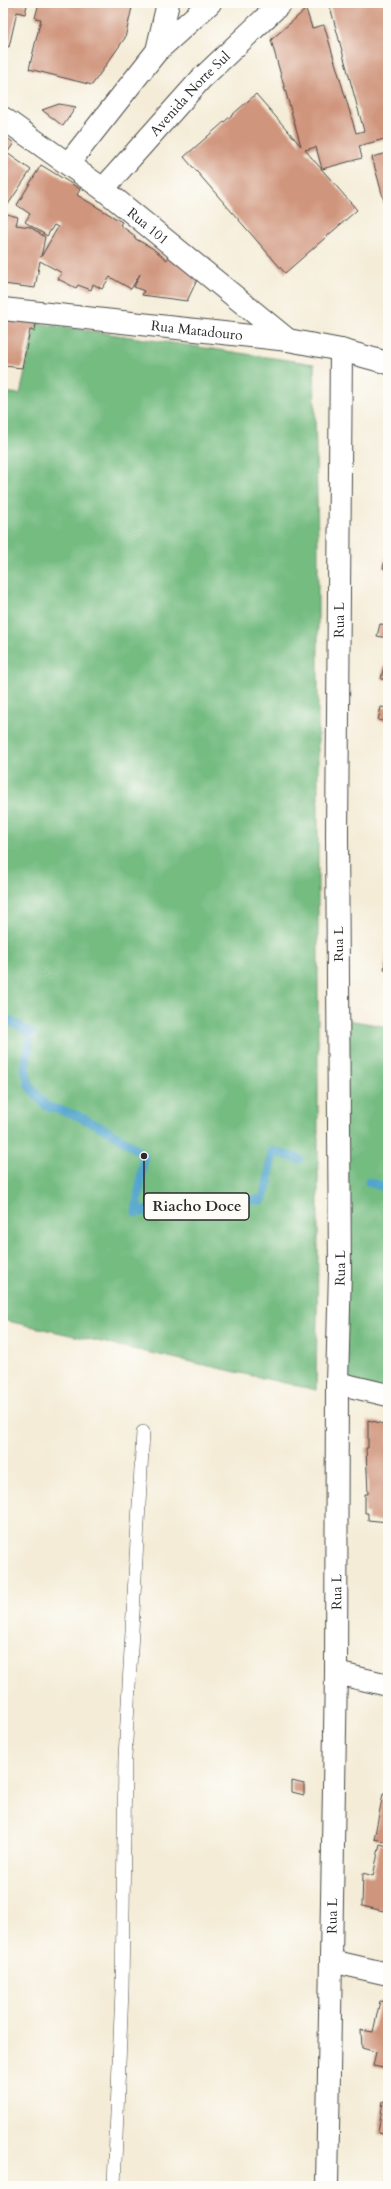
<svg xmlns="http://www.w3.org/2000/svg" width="391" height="2189" viewBox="0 0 391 2189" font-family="Cardo,serif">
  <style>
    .forest { fill: #75bc81; stroke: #507456 }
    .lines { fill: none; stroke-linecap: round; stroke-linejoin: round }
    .stream { stroke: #51a4cc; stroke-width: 9 }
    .building { fill: #d0957d }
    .lane-casing { stroke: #494845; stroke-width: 14 }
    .street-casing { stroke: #494845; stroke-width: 24 }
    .lane { stroke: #fff; stroke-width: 13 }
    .street { stroke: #fff; stroke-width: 22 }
    .labels { text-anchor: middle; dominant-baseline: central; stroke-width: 3; stroke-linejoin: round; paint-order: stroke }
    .street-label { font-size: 14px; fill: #2b2b2b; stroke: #fdfcf7 }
    .leader { fill: none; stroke: #2b2b2b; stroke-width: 1.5 }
    .callout-dot { fill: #2b2b2b; stroke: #fdfcf7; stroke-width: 1.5 }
    .callout { fill: #fdfcf7; stroke: #2b2b2b; stroke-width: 1.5 }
    .callout-label { font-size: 15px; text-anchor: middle; font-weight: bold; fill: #2b2b2b }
  </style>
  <rect width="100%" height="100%" fill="#fdfcf7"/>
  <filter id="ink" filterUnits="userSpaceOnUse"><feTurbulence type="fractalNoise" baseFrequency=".025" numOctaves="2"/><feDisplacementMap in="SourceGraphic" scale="8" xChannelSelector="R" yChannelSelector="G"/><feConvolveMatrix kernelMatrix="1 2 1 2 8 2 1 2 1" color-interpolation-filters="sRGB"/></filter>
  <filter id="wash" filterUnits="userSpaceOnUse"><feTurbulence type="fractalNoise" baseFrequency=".012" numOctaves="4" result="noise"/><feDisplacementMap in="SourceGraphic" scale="16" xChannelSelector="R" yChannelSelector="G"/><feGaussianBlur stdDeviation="0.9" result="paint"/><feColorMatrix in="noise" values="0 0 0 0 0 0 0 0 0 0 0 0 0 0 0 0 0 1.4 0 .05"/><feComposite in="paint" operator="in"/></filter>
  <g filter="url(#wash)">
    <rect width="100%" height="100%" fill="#f4ecd7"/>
    <g class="forest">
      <path d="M 36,323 L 314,364 L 318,541 L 318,1253 L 316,1390 L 3,1320 L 3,392 L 20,394 Z"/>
      <path d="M 343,1019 L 388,1027 L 388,1399 L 345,1391 Z"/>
    </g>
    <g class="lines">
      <g class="stream">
        <path d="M 3,1021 L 8,1020 L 31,1033 L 25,1067 L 29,1086 L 46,1106 L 76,1115 L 105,1129 L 128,1143 L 144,1156 L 136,1213 L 175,1204 L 206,1200 L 262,1200 L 268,1184 L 272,1151 L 299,1159"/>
        <path d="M 369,1182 L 388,1188"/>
      </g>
    </g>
    <g id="blocks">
      <g class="building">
        <path d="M 3,3 L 27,5 L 25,14 L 17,12 L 9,47 L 3,45 Z"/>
        <path d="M 39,3 L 81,3 L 95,6 L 95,3 L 133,3 L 125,38 L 92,85 L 29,69 L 41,19 L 35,18 Z"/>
        <path d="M 329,3 L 388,3 L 388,138 L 359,146 L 362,158 L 322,169 L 316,147 L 305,150 L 357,210 L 285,273 L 184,157 L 256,94 L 301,146 L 271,40 L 306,9 L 312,28 L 324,25 L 356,133 L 364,131 Z"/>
        <path d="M 59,104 L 76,107 L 63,126 L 42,110 Z"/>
        <path d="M 3,135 L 14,143 L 7,153 L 31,170 L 3,212 Z"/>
        <path d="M 388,153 L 388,222 L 385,212 L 387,212 L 372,157 Z"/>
        <path d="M 41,165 L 80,189 L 77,195 L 122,222 L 120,225 L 135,236 L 134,238 L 152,248 L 167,260 L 169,255 L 198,278 L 187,301 L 142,295 L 144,291 L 134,287 L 140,274 L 131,289 L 110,277 L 102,289 L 93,284 L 91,290 L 78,285 L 76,288 L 58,279 L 62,273 L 40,261 L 35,288 L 3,284 L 3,213 L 18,217 L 16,225 L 30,227 L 45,237 L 41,257 L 58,227 L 54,225 L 47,236 L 25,222 L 30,214 L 17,205 Z"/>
        <path d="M 3,313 L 37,317 L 35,331 L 30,330 L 22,368 L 4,366 Z"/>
        <path d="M 386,555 L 388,556 L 388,570 L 383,568 Z"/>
        <path d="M 380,624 L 388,625 L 388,638 L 377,636 Z"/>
        <path d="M 384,666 L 388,667 L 388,680 L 381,679 Z"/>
        <path d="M 381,707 L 388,708 L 388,722 L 378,720 Z"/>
        <path d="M 387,950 L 388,950 L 388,970 L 384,969 Z"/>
        <path d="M 368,1420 L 388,1425 L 388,1522 L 368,1520 L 368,1513 L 365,1513 L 365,1494 L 368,1494 L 366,1448 L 368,1448 Z"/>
        <path d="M 292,1781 L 304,1784 L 304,1795 L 292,1792 Z"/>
        <path d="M 383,1794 L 388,1795 L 388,1842 L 374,1839 Z"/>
        <path d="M 380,1844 L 388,1846 L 388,1912 L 362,1906 L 363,1873 L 373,1876 Z"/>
        <path d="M 380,2001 L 388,2002 L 388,2069 L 373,2066 L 376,2052 L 362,2048 L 361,2030 L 373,2032 Z"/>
        <path d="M 383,2101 L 388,2102 L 388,2135 L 378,2133 Z"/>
        <path d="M 387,2173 L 388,2186 L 384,2186 Z"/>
      </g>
    </g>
  </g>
  <g filter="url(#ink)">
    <use href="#blocks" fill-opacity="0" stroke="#494845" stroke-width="1"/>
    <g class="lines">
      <g class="lane-casing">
        <path id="lane" d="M 114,2186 L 122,1990 L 125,1758 L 143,1432"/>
      </g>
      <g class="street-casing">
        <g id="street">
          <path d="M 157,51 L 168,3"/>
          <path id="s1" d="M 3,118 L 103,189 L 288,340"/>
          <path d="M 68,164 L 157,51 L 210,3"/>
          <path id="s2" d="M 103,189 L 201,79 L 281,3"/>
          <path id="s3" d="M 3,309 L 288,340 L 341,350 L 388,363"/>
          <path d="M 337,1383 L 388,1395"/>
          <path d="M 336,1673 L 388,1685"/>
          <path d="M 331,1961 L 388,1974"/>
          <path id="s4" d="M 327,2186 L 336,1673 L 337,1383 L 340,1271 L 337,834 L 341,350"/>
        </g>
      </g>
      <use href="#lane" class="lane"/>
      <use href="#street" class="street"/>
    </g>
  </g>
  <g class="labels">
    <g class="street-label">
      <text stroke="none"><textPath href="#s2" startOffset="129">Avenida Norte Sul</textPath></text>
      <text stroke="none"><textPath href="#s1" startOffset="181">Rua 101</textPath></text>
      <text stroke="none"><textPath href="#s3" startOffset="195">Rua Matadouro</textPath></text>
      <text stroke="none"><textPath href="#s4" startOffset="1566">Rua L</textPath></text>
      <text transform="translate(338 944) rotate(-90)">Rua L</text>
      <text stroke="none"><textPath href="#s4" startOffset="918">Rua L</textPath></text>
      <text stroke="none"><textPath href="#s4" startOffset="594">Rua L</textPath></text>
      <text stroke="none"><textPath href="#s4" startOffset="270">Rua L</textPath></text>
    </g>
  </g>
  <path class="leader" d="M144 1156L144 1206"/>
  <circle class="callout-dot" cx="144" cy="1156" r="4"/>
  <rect class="callout" x="144" y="1193" width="105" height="27" rx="4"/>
  <g class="callout-label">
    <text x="197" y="1211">Riacho Doce</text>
  </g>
  <rect width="391" height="2189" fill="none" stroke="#fdfcf7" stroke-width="16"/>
</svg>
